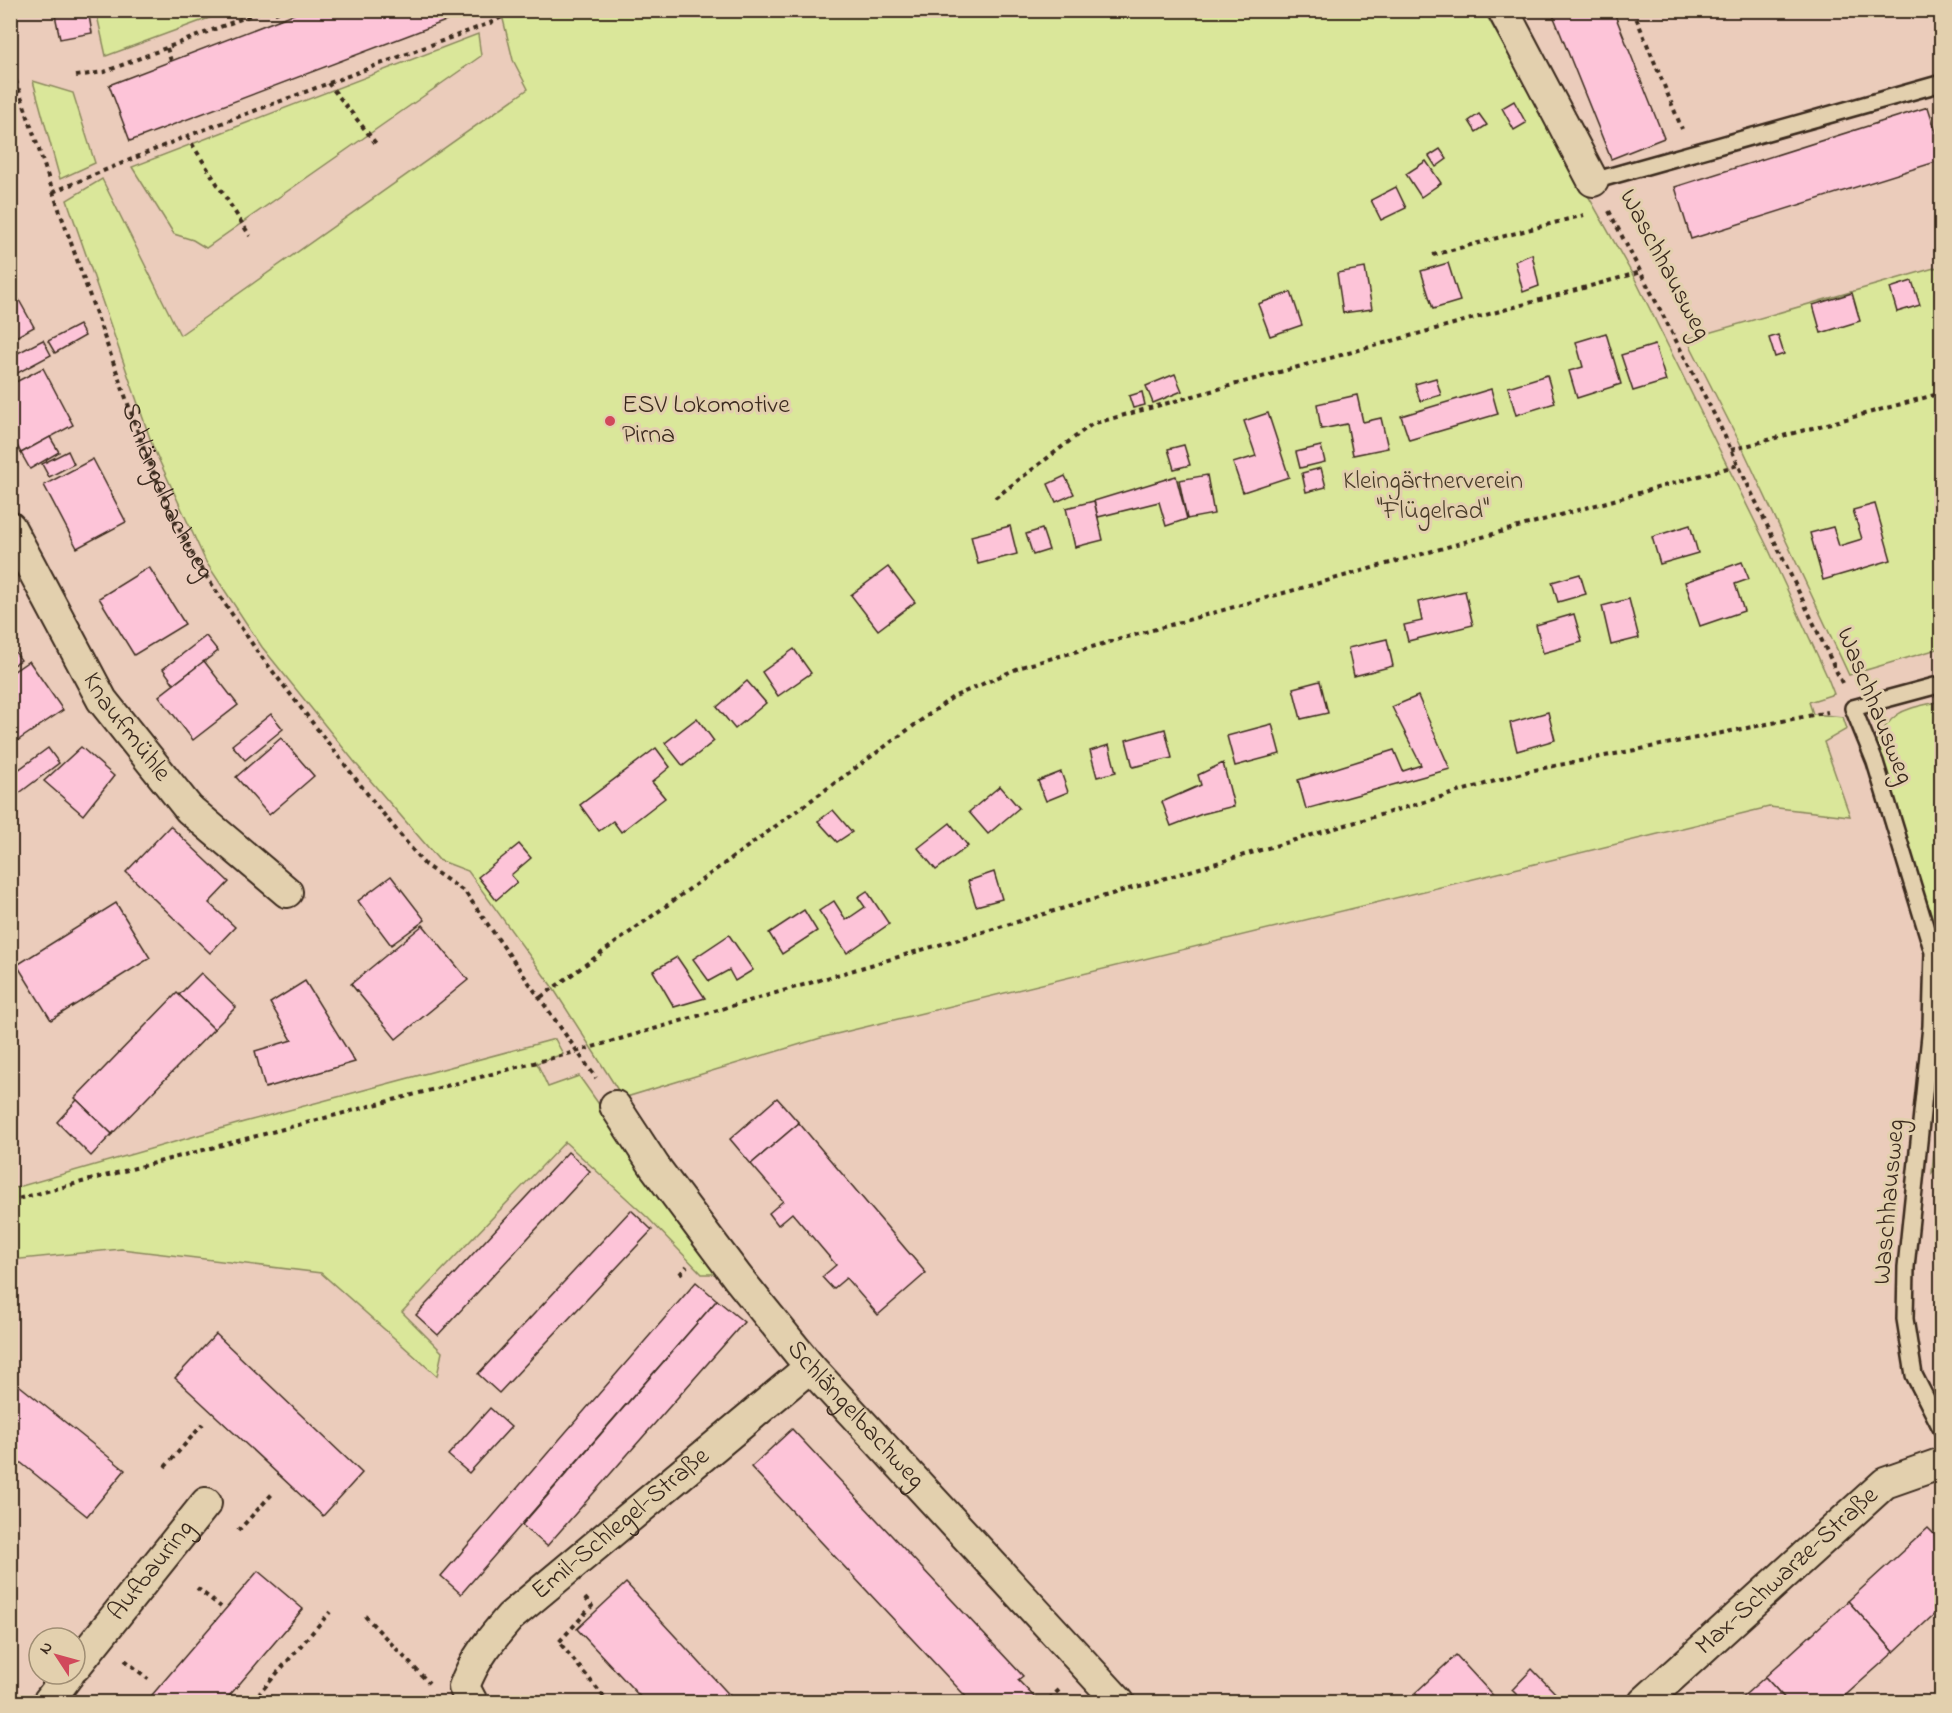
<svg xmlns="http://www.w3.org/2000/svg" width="1952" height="1713" viewBox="0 0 1952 1713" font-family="'Indie Flower',sans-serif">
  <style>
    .green { fill: #dae79a; stroke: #8a885c; stroke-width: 1.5 }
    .building { fill: #fdc4d8; stroke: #3b2a1e; stroke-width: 1.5 }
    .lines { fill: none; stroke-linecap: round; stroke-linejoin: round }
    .service-casing { stroke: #3b2a1e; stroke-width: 20 }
    .minor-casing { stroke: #3b2a1e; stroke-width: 34 }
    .path { stroke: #3b2a1e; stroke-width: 4; stroke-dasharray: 4.5 4.5; stroke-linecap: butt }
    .service { stroke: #e3d0ae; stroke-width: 15 }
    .minor { stroke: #e3d0ae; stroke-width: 30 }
    .poi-dot { fill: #d1495b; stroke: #e3d0ae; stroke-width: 2 }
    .labels { text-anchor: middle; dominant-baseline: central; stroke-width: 6; stroke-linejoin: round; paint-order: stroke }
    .street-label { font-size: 26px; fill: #3b2a1e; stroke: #e3d0ae }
    .poi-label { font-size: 26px; fill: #3b2a1e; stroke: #e3d0ae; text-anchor: start }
    .park-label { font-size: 26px; fill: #4b3d2a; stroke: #e3d0ae }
  </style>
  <rect width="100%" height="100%" fill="#ebccbb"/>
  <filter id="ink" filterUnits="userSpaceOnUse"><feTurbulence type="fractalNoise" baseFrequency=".0167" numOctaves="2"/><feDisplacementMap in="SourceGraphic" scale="12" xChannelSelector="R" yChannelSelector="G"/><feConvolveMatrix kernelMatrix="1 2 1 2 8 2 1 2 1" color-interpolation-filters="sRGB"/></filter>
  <g filter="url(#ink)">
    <g class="green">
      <path d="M 96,11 L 96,10 L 228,11 L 106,56 Z"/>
      <path d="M 501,11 L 1484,11 L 1635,279 L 1767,546 L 1827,676 L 1834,694 L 1809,702 L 1813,714 L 1843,717 L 1847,729 L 1824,742 L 1850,816 L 1769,807 L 824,1037 L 623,1098 L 553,988 L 468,871 L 439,860 L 357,765 L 262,647 L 206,562 L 153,447 L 67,200 L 102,179 L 180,335 L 528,89 L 513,60 Z"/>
      <path d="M 478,34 L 481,56 L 206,248 L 193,240 L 174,234 L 132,167 Z"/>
      <path d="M 33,81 L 73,93 L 95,163 L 60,179 Z"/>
      <path d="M 1941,266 L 1941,648 L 1849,675 L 1742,447 L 1687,339 Z"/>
      <path d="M 1941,701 L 1941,944 L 1875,745 C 1892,708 1905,710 1941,701 Z"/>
      <path d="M 555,1039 L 563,1054 L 537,1063 L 548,1087 L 579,1076 L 719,1274 L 702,1274 L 648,1218 L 565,1142 L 402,1312 L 442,1352 L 437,1376 L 321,1273 L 121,1249 L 11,1260 L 11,1189 L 244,1122 Z"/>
      <path d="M 1941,1073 L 1941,1164 L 1932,1173 Z"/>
    </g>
    <g class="building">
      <path d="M 54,10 L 88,10 L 92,33 L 60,39 Z"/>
      <path d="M 304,10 L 472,11 L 130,141 L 109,85 Z"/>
      <path d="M 1551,10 L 1613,10 L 1664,138 L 1611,159 Z"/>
      <path d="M 1514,101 L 1526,123 L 1514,130 L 1502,108 Z"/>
      <path d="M 1928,107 L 1942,151 L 1942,160 L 1691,239 L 1675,187 Z"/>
      <path d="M 1479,114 L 1487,125 L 1476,132 L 1469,121 Z"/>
      <path d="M 1440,149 L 1447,159 L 1436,167 L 1429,156 Z"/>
      <path d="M 1426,161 L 1441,183 L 1421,197 L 1406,174 Z"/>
      <path d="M 1396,187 L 1406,208 L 1381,220 L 1371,200 Z"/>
      <path d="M 1532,254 L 1539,286 L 1523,292 L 1515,261 Z"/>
      <path d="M 1448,263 L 1460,301 L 1433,309 L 1421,271 Z"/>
      <path d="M 1365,268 L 1372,309 L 1343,313 L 1337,273 Z"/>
      <path d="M 1912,281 L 1920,305 L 1897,312 L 1890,288 Z"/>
      <path d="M 10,284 L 34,327 L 10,340 Z"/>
      <path d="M 1291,292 L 1302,325 L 1270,336 L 1258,304 Z"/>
      <path d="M 1852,293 L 1860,321 L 1821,333 L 1813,305 Z"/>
      <path d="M 79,325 L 85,336 L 55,353 L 48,341 Z"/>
      <path d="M 1606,333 L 1621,384 L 1577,398 L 1569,371 L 1583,367 L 1576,342 Z"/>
      <path d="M 1778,335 L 1784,354 L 1775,357 L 1769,338 Z"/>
      <path d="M 43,340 L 51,355 L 10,377 L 10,357 Z"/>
      <path d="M 1655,345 L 1666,381 L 1633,391 L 1621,355 Z"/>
      <path d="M 43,368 L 73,425 L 21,453 L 10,432 L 10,385 Z"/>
      <path d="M 1175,374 L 1182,391 L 1153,403 L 1146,386 Z"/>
      <path d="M 1547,375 L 1555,403 L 1516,415 L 1508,387 Z"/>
      <path d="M 1436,378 L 1441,395 L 1420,401 L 1415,384 Z"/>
      <path d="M 1491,389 L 1498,414 L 1409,440 L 1401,416 Z"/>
      <path d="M 1142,392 L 1145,405 L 1133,408 L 1129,396 Z"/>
      <path d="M 1357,395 L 1363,422 L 1381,418 L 1388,448 L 1353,455 L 1347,424 L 1321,429 L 1317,404 Z"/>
      <path d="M 1268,413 L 1289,477 L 1243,492 L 1233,463 L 1256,456 L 1244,421 Z"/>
      <path d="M 50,437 L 59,452 L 30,469 L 21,453 Z"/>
      <path d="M 1184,445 L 1190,465 L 1174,469 L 1168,449 Z"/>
      <path d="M 1321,446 L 1325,462 L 1300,468 L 1296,452 Z"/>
      <path d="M 68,451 L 74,464 L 49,477 L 42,464 Z"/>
      <path d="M 93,459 L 126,522 L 77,548 L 44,485 Z"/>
      <path d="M 1321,468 L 1326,487 L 1306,492 L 1302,473 Z"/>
      <path d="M 1207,475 L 1214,514 L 1187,519 L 1179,480 Z"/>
      <path d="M 1065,476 L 1074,494 L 1056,502 L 1048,484 Z"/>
      <path d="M 1176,476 L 1187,519 L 1166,526 L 1159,502 L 1098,517 L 1094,501 Z"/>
      <path d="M 1094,501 L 1103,540 L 1075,547 L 1066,508 Z"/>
      <path d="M 1875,504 L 1891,560 L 1823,580 L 1810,533 L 1833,527 L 1839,546 L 1862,539 L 1853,510 Z"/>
      <path d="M 1690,525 L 1698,553 L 1660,564 L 1652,537 Z"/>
      <path d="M 1010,526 L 1017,554 L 978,564 L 971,536 Z"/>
      <path d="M 1042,529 L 1049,550 L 1033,555 L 1026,534 Z"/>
      <path d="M 1742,562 L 1749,579 L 1735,584 L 1744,611 L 1700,626 L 1685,582 Z"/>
      <path d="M 149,567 L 185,624 L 134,655 L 99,598 Z"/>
      <path d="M 888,567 L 915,602 L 878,630 L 851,595 Z"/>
      <path d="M 1580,574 L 1586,594 L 1558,602 L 1552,582 Z"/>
      <path d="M 1465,591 L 1473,625 L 1408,641 L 1404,625 L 1422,621 L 1418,602 Z"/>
      <path d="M 1629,599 L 1639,638 L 1611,645 L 1602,606 Z"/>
      <path d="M 1574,614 L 1582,642 L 1543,653 L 1536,625 Z"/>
      <path d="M 206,636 L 218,651 L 174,684 L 163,669 Z"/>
      <path d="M 1387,639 L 1393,666 L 1354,676 L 1348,648 Z"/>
      <path d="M 10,645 L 21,660 L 10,667 Z"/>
      <path d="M 794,649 L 811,673 L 778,696 L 762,672 Z"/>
      <path d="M 29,661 L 63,710 L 17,741 L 10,730 L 10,674 Z"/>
      <path d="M 204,661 L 238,705 L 193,740 L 159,696 Z"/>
      <path d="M 747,681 L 766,703 L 735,729 L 717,707 Z"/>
      <path d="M 1320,681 L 1328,713 L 1301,719 L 1293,688 Z"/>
      <path d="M 1418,696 L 1450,769 L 1306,809 L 1298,780 L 1394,750 L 1403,771 L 1421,765 L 1392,707 Z"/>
      <path d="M 1548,712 L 1555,740 L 1517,751 L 1510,723 Z"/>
      <path d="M 271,714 L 283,729 L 245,760 L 232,745 Z"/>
      <path d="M 697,718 L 714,741 L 683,766 L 665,743 Z"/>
      <path d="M 1272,724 L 1280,754 L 1235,766 L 1227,736 Z"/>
      <path d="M 1165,729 L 1172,758 L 1133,767 L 1126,740 Z"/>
      <path d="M 281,738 L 314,776 L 269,815 L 236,777 Z"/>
      <path d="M 1109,745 L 1116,772 L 1097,777 L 1090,751 Z"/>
      <path d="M 81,747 L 114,776 L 83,815 L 44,781 Z"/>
      <path d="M 48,748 L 59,763 L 18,794 L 10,783 L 10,776 Z"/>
      <path d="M 656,748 L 670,767 L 652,782 L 665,798 L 621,832 L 613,821 L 599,831 L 580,805 Z"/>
      <path d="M 1223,763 L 1234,806 L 1202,814 L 1171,826 L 1162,802 L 1201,785 L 1198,775 Z"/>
      <path d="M 1061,772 L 1068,792 L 1046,801 L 1038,781 Z"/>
      <path d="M 1000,786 L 1019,808 L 988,834 L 969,812 Z"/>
      <path d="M 833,810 L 852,832 L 837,842 L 818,821 Z"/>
      <path d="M 950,823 L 968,846 L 936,870 L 918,848 Z"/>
      <path d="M 170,826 L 229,882 L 209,903 L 235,927 L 210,953 L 126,872 Z"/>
      <path d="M 519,844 L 531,858 L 511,875 L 517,882 L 496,900 L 478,877 Z"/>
      <path d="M 994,872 L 1002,899 L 976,906 L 968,881 Z"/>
      <path d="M 391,876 L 425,920 L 391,945 L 358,901 Z"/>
      <path d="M 867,891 L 889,924 L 847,953 L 819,911 L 834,901 L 846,920 L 865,907 L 858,897 Z"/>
      <path d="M 116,903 L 150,958 L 51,1020 L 17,965 Z"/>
      <path d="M 804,910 L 817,931 L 782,954 L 769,933 Z"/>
      <path d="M 423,925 L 468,980 L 396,1039 L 351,984 Z"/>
      <path d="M 729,935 L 753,970 L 735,981 L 729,970 L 709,981 L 693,959 Z"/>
      <path d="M 677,957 L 705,998 L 674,1007 L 653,971 Z"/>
      <path d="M 201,973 L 236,1007 L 214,1029 L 179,995 Z"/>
      <path d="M 305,981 L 355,1062 L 265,1088 L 255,1051 L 292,1040 L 270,1003 Z"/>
      <path d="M 177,993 L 214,1029 L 112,1134 L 75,1098 Z"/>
      <path d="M 777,1098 L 799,1123 L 751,1164 L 730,1139 Z"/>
      <path d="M 77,1100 L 112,1134 L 91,1156 L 57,1122 Z"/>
      <path d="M 799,1123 L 926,1273 L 878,1315 L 846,1278 L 833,1289 L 822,1277 L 836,1265 L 792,1213 L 778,1225 L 769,1213 L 783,1201 L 751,1164 Z"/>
      <path d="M 568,1152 L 590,1171 L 438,1335 L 416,1315 Z"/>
      <path d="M 631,1210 L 652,1230 L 499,1393 L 478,1374 Z"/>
      <path d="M 696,1282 L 717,1300 L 461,1594 L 441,1576 Z"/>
      <path d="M 717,1300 L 744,1322 L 547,1546 L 522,1525 Z"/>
      <path d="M 216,1334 L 362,1473 L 323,1516 L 175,1378 Z"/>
      <path d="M 10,1378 L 125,1470 L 87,1516 L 10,1454 Z"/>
      <path d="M 490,1408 L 511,1427 L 469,1473 L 448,1455 Z"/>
      <path d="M 792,1429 L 1023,1676 L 1018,1680 L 1039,1702 L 971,1702 L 751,1467 Z"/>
      <path d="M 1928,1528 L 1942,1542 L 1942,1607 L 1894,1652 L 1848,1601 Z"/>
      <path d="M 258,1571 L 303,1609 L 224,1702 L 146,1702 Z"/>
      <path d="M 626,1583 L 736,1702 L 645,1702 L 577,1629 Z"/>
      <path d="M 1848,1601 L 1894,1652 L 1838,1702 L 1788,1702 L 1765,1677 Z"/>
      <path d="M 1456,1655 L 1499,1702 L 1423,1702 L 1415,1693 Z"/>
      <path d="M 1532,1669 L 1560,1698 L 1556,1702 L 1524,1702 L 1512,1690 Z"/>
      <path d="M 1765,1677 L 1788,1702 L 1737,1702 Z"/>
    </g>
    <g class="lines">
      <g class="service-casing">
        <g id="service">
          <path d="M 1593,181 L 1942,83"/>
          <path d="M 1942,684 L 1853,708 L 1875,762 L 1933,952 L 1931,1026 L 1906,1267 L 1905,1319 L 1914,1375 L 1942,1430"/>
        </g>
      </g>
      <g class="minor-casing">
        <g id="minor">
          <path d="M 1503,10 L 1593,181"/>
          <path id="s2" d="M 10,527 L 102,700 L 189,809 L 287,892"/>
          <path id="s3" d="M 615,1106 L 655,1167 L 738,1278 L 810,1367 L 1119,1702"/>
          <path id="s4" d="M 75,1667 L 206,1503"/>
          <path d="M 48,1702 L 69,1674"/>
          <path id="s5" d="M 472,1702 L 464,1687 C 474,1659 491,1639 510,1617 L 810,1367"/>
          <path id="s6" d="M 1644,1702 L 1885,1483 L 1942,1463"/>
        </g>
      </g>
      <g class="path">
        <path d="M 276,10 L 279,20"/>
        <path d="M 1633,10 L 1682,129"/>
        <path d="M 167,48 L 171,61"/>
        <path id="s1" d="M 10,63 L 53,192 L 145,452 L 173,518 L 198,564 L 257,651 L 376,805 L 425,865 L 465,892 L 596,1078"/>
        <path d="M 76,76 L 104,72 L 264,10"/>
        <path d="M 328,83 L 378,146"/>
        <path d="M 187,136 L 250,236"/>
        <path d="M 53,192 L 187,136 L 490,23 L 516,10"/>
        <path d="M 1609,211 L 1717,420 L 1842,683"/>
        <path d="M 1433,255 L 1584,215"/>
        <path d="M 1731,450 L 1942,393"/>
        <path d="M 995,498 L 1092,424 L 1641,272"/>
        <path d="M 541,997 L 953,697 L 1021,667 L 1738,465"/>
        <path d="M 10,1201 L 579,1051 L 1529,771 L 1828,712"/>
        <path d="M 680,1274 L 687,1266"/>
        <path d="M 165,1467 L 203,1424"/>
        <path d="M 238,1531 L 273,1493"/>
        <path d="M 197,1588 L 221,1607"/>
        <path d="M 585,1598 L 592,1606 L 559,1642 L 608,1702"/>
        <path d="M 365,1616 L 429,1683"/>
        <path d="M 125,1660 L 148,1679"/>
        <path d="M 1049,1699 L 1059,1690"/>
        <path d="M 252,1702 L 330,1612"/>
      </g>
      <use href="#service" class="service"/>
      <use href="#minor" class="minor"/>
    </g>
  </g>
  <circle class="poi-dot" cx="610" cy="421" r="6"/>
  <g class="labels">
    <g class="street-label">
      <text transform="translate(1664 265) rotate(62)">Waschhausweg</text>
      <text stroke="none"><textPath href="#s1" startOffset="456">Schlängelbachweg</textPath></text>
      <text transform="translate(1874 706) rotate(68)">Waschhausweg</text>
      <text stroke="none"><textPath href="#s2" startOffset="232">Knaufmühle</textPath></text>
      <text transform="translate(1890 1202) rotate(-85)">Waschhausweg</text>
      <text stroke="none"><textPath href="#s3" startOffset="392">Schlängelbachweg</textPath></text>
      <text stroke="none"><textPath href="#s5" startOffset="246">Emil-Schlegel-Straße</textPath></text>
      <text stroke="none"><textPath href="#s4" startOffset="123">Aufbauring</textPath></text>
      <text stroke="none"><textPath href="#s6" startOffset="194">Max-Schwarze-Straße</textPath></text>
    </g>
    <g class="poi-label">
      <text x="622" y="406">ESV Lokomotive<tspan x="622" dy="30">Pirna</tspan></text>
    </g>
    <g class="park-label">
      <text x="1433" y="482">Kleingärtnerverein<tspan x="1433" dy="30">"Flügelrad"</tspan></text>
    </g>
  </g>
  <rect width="1952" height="1713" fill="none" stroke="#e3d0ae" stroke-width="36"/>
  <rect x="18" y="18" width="1916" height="1677" fill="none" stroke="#3b2a1e" stroke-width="2" filter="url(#ink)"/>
  <g transform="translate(57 1656) rotate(306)"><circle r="28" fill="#e3d0ae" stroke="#a08e74" stroke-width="1.5"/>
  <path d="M0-4.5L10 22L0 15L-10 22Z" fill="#d1495b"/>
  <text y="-9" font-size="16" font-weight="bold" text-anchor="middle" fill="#3b2a1e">N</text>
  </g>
</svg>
